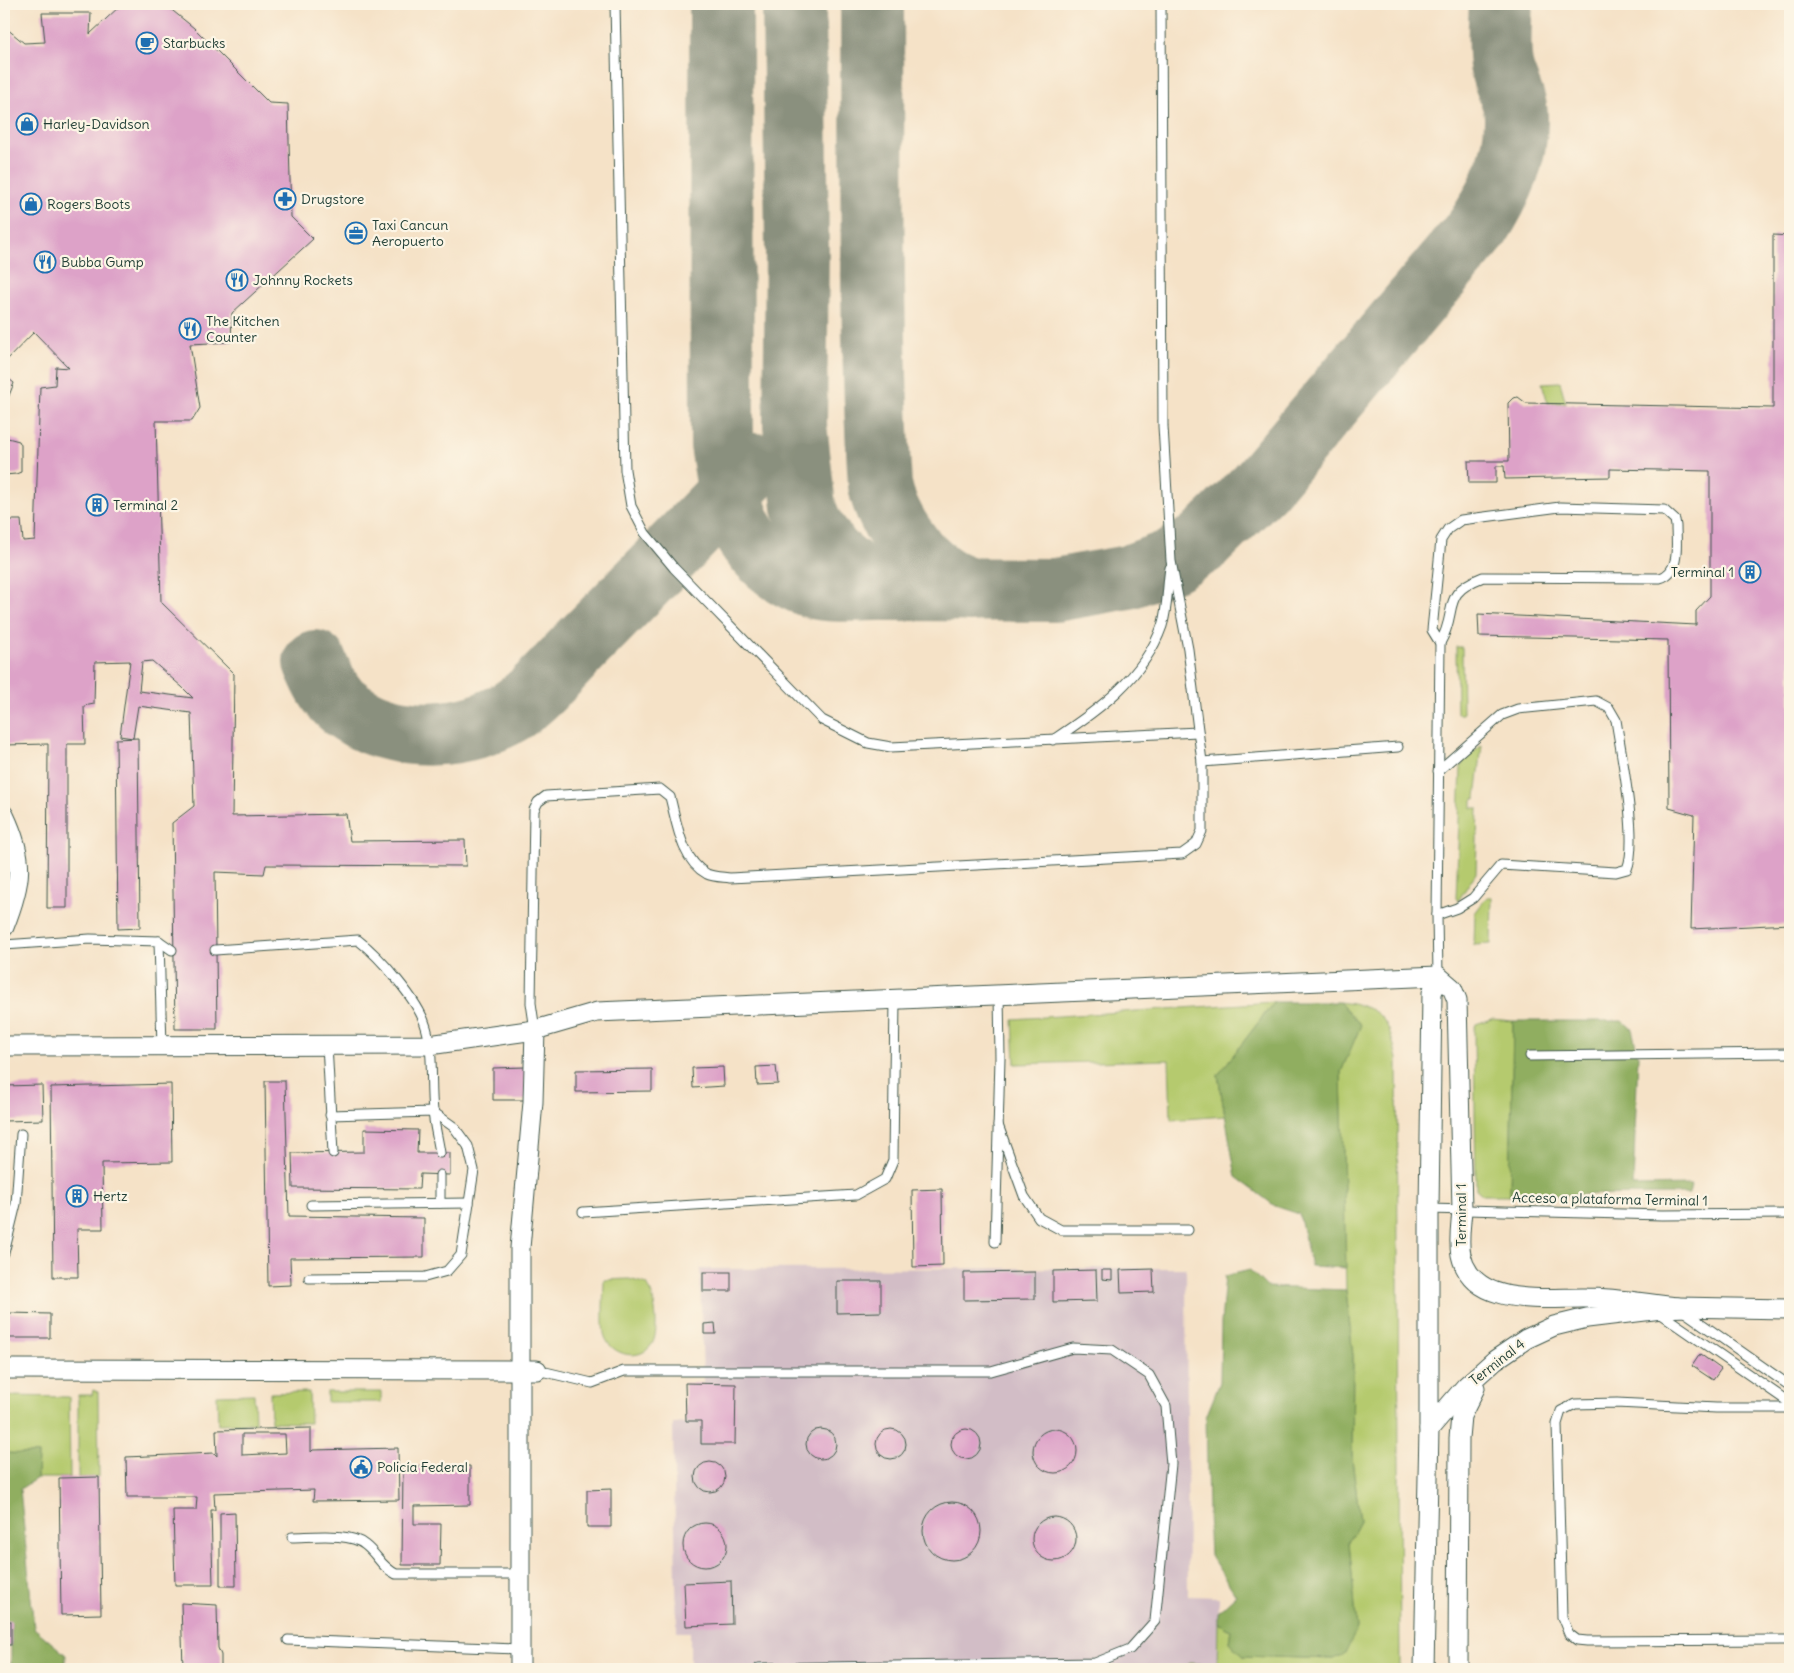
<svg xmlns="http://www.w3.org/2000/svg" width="1794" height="1673" viewBox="0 0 1794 1673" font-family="Delius,sans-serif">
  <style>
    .industrial { fill: #d2bdc6 }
    .green { fill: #b5ca6e; stroke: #6a8451 }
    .forest { fill: #90ae61; stroke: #58764a }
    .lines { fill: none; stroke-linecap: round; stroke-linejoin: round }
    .taxiway { stroke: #8a907e; stroke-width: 64 }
    .building { fill: #dda2c8; fill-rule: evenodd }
    .service-casing { stroke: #3f564a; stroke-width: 11 }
    .minor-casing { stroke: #3f564a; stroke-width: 21 }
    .service { stroke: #fff; stroke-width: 9 }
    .minor { stroke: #fff; stroke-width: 19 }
    .labels { text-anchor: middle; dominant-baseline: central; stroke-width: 4.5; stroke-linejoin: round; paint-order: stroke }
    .poi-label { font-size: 14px; fill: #1f3d34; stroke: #fcf5e5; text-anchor: start }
    .street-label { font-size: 14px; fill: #1f3d34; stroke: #fcf5e5 }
  </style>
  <rect width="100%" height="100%" fill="#fcf5e5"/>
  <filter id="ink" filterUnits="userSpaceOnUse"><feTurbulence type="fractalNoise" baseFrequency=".02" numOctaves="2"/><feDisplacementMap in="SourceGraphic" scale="10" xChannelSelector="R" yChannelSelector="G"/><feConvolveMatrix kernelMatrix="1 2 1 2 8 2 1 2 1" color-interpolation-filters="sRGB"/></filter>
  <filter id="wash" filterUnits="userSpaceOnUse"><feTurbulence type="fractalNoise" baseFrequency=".0096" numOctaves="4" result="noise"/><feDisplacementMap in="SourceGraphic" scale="20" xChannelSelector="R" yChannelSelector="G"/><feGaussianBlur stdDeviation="1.12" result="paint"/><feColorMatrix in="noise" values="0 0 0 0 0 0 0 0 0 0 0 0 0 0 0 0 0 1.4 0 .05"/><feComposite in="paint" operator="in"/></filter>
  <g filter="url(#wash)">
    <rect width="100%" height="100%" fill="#f5e2c7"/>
    <path class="industrial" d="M 1186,1268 L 1188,1596 L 1219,1597 L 1217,1665 L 1190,1663 L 1189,1669 L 690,1669 L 690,1632 L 677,1632 L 673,1424 L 686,1423 L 685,1383 L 703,1383 L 700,1269 Z"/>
    <g class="green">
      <path d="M 1560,382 L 1566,403 L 1548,403 L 1542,383 Z"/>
      <path d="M 1456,647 L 1462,647 L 1463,714 L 1457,714 Z"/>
      <path d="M 1482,745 L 1476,798 L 1472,800 L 1472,808 L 1478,808 L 1476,873 L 1458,901 L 1456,898 L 1461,767 L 1464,760 Z"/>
      <path d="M 1487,897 L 1492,897 L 1491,944 L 1474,945 L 1475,913 Z"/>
      <path d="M 1274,1002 L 1218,1075 L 1225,1116 L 1171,1120 L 1169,1060 L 1015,1064 L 1013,1019 Z"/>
      <path d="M 1339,1002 C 1383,1007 1388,1018 1397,1059 L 1400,1669 L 1189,1669 L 1189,1663 L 1217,1665 L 1218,1623 L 1231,1630 L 1229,1642 L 1242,1656 L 1333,1659 L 1357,1629 L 1349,1542 L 1360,1521 L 1352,1459 L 1353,1356 L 1346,1290 L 1341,1072 L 1360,1025 Z"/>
      <path d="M 1491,1019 L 1513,1021 L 1510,1195 L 1483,1195 L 1476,1189 L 1474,1030 L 1476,1024 Z"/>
      <path d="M 629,1279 L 647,1284 C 655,1296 660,1331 652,1344 C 641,1362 612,1356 605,1337 C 601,1327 604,1292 604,1280 Z"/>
      <path d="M 93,1390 L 98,1392 L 99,1477 L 78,1478 L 78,1395 L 92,1395 Z"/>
      <path d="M 309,1392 L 310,1423 L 271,1422 L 270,1393 Z"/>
      <rect x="327" y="1392" width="54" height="10"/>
      <path d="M 254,1394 L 255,1423 L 218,1424 L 217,1395 Z"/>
      <path d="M 4,1396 L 69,1397 L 70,1478 L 37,1478 L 38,1454 L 4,1453 Z"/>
    </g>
    <g class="forest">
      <path d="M 1274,1002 L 1339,1002 L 1361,1025 L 1341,1072 L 1346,1268 L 1311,1266 L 1299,1214 L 1275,1206 L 1236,1177 L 1218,1075 Z"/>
      <path d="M 1513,1021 L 1623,1021 L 1632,1029 L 1638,1055 L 1633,1186 L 1691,1185 L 1689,1194 L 1510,1195 Z"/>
      <path d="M 1250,1270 L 1267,1287 L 1346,1290 L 1353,1356 L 1352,1459 L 1360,1521 L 1349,1542 L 1357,1629 L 1345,1654 L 1333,1659 L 1242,1656 L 1229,1642 L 1231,1630 L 1218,1623 L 1218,1612 L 1236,1595 L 1210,1555 L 1208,1514 L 1206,1417 L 1220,1382 L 1221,1323 L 1225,1276 Z"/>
      <path d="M 4,1453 L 38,1454 L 37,1478 L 20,1489 L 34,1628 L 66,1655 L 65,1669 L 11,1669 L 11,1622 L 4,1621 Z"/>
    </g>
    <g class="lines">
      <g class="taxiway">
        <path d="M 721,4 L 722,445 C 731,501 733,539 784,573 C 797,581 811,588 826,589 C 844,591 862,589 880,589"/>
        <path d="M 794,4 L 797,252 L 795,425 L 804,507 L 811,526 L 831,554 L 859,577 L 885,589 L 1055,590 L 1128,577 L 1171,561 L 1202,543 L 1260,486 L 1478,228 C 1500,194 1517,158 1516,117 C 1516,98 1504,83 1501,65 C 1498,46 1500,23 1501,4"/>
        <path d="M 872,4 C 873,164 870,325 880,485 C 886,517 913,559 942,576 C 950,582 961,585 970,590"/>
        <path d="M 315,662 C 322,678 329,695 343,706 C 390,745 473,741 520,705 C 544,687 564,662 585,641 C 643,583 699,524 756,465"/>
      </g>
    </g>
    <g id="blocks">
      <g class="building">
        <path d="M 121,5 L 168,7 L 194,28 L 269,103 L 288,104 L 291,217 L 313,239 L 232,313 L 231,342 L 190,344 L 200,408 L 192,421 L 156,421 L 161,602 L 234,674 L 232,816 L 346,814 L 350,841 L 465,840 L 466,866 L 266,865 L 264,874 L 215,872 L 217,1029 L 175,1029 L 172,823 L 194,806 L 191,713 L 138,706 L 133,738 L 120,736 L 130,661 L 95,662 L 94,704 L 84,706 L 85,744 L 67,744 L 67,908 L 47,908 L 48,744 L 4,745 L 4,520 L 21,520 L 23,541 L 35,540 L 40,387 L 55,385 L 56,367 L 69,368 L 34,332 L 4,363 L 4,30 L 6,28 L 24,43 L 45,42 L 42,13 L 91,13 L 90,34 ZM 152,661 L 182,687 L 193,698 L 139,691 L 142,662 Z"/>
        <path d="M 1773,235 L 1790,236 L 1790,924 L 1691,929 L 1694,815 L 1669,808 L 1668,640 L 1479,636 L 1478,614 L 1696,625 L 1696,611 L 1710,596 L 1710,471 L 1610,469 L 1610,477 L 1505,479 L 1504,466 L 1496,466 L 1496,483 L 1469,483 L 1468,461 L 1509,461 L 1508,403 L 1513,398 L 1518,397 L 1526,403 L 1773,408 Z"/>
        <path d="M 4,375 L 14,383 L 8,398 L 4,398 Z"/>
        <path d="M 4,437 L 19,441 L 21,445 L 21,472 L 16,474 L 4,475 Z"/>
        <path d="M 138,738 L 140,928 L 118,929 L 116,739 Z"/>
        <path d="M 776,1066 L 778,1084 L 757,1085 L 756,1067 Z"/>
        <path d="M 525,1067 L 526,1100 L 493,1100 L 493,1068 Z"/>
        <path d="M 723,1067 L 724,1086 L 693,1088 L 692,1068 Z"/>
        <path d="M 652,1069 L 652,1091 L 576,1092 L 576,1070 Z"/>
        <path d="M 265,1081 L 285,1081 L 289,1216 L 424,1218 L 424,1257 L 290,1258 L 291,1285 L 268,1286 Z"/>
        <path d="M 171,1084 L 172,1162 L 102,1163 L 103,1229 L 77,1229 L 78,1277 L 53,1277 L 51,1087 Z"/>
        <path d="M 42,1085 L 43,1120 L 4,1121 L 4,1086 Z"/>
        <path d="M 364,1129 L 418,1130 L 417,1153 L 450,1153 L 450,1175 L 420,1174 L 419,1189 L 293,1188 L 292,1153 L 364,1152 Z"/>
        <path d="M 942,1189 L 943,1266 L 913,1267 L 912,1190 Z"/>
        <path d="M 1153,1269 L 1154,1292 L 1121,1293 L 1120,1270 Z"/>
        <path d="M 1096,1270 L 1097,1301 L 1053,1302 L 1053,1271 Z"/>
        <path d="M 1102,1270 L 1112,1270 L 1112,1280 L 1102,1279 Z"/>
        <rect x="703" y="1272" width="28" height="19"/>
        <path d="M 1035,1272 L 1035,1299 L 964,1300 L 964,1273 Z"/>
        <path d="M 837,1281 L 881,1281 L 881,1312 L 837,1313 Z"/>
        <path d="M 9,1313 L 50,1314 L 50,1338 L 8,1338 Z"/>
        <path d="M 715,1323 L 716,1334 L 704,1334 L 704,1324 Z"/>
        <path d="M 1700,1354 L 1721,1369 L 1713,1380 L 1692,1366 Z"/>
        <path d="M 685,1383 L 736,1384 L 735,1444 L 701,1444 L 701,1421 L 686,1421 Z"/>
        <path d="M 311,1428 L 311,1452 L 313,1450 L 398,1448 L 399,1500 L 313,1501 L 314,1490 L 214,1493 L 215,1510 L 211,1510 L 213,1585 L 175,1585 L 173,1510 L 196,1510 L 197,1497 L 127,1497 L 126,1457 L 214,1453 L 217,1456 L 216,1430 ZM 242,1434 L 285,1434 L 286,1453 L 242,1455 Z"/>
        <circle cx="1055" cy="1451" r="22"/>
        <circle cx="891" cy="1444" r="15"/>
        <circle cx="966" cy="1444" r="15"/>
        <circle cx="821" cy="1444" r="15"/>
        <circle cx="710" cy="1477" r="15"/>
        <path d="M 403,1466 L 470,1466 L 470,1505 L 414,1506 L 414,1524 L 441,1524 L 440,1565 L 402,1565 Z"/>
        <path d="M 99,1477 L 101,1614 L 61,1615 L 59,1478 Z"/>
        <path d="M 611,1489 L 611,1527 L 587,1527 L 587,1490 Z"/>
        <circle cx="952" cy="1531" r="29"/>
        <path d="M 235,1512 L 236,1586 L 220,1586 L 220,1513 Z"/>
        <circle cx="1054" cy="1539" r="22"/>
        <circle cx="705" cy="1545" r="22"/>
        <path d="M 731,1581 L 732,1624 L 686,1626 L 684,1583 Z"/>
        <path d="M 181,1603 L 217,1605 L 218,1648 L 221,1655 L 221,1668 L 183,1668 Z"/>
        <rect x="4" y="1621" width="7" height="24"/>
      </g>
    </g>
  </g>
  <g filter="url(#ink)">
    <use href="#blocks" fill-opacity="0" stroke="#3f564a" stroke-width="1"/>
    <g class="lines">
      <g class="service-casing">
        <g id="service">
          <path d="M 615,4 L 625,470 L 631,506 L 645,533 L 674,568 L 822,720 L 868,743 L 891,747 L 1198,732"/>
          <path d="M 1560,507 L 1664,510 L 1675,520 L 1676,526 C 1676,543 1681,572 1660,578 L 1483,577 C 1439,594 1459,610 1440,643 L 1432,630 L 1441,540 L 1448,529 L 1461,520 Z"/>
          <path d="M 1053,740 C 1097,711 1144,678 1162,626 C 1168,608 1167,586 1170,568"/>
          <path d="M 1202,762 L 1398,747"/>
          <path d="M 1437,915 L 1457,908 L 1473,898 L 1501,865 L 1616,872 L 1627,869 C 1639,841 1621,753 1616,720 L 1609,708 L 1596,701 L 1518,709 L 1502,715 L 1438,771"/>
          <path d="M 159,941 L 172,950"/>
          <path d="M 4,945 L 90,939 L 159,941 L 162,1047"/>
          <path d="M 215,950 L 358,940 C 379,956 419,1001 426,1027 C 434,1054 430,1084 433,1111 C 434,1125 438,1139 440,1153"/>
          <path d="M 1438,976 L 1437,915 L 1440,643"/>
          <path d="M 535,1030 L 531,1003 L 534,810 L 538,802 L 546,796 L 660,789 L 670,797 C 677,823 681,860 707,874 C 713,877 723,877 730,878 L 1182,854 L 1196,844 L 1202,831 L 1202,762 L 1188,649 L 1171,561 L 1163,426 L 1161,4"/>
          <path d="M 327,1045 L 333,1153"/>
          <path d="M 1530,1056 L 1790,1053"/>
          <path d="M 998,1125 L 1024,1196 L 1039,1218 L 1061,1230 L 1188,1230"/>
          <path d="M 440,1175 L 440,1203"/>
          <path d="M 311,1205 L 469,1203"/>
          <path d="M 1429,1209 L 1662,1215 L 1790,1214"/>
          <path d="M 583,1212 L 856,1195 L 885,1179 L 893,1160 L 895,999"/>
          <path d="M 995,1242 L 1000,1058 L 999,994"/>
          <path d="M 4,1253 L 16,1204 L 21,1134"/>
          <path d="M 309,1278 L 425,1277 L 447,1271 L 461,1255 L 474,1170 L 468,1146 L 454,1127 L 433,1112 L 330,1115"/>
          <path d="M 1682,1310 L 1790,1386"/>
          <path d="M 1657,1311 L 1790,1403"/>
          <path d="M 537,1370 L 592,1383 L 624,1371 L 991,1371 L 1073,1348 L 1112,1350 L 1149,1375 L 1166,1406 L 1171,1464 L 1155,1621 L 1130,1649 L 1095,1663 L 759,1668"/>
          <path d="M 1790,1408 L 1716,1408 L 1617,1403 L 1575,1404 L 1561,1411 L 1557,1424 L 1562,1617 L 1569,1634 L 1577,1640 L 1587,1641 L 1790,1640"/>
          <path d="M 292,1537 C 311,1537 351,1532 365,1545 C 378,1555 380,1566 396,1574 L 519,1574"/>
          <path d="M 288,1640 L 519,1649"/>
        </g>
      </g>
      <g class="minor-casing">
        <g id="minor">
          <path d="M 4,815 C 25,859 22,882 4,927"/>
          <path d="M 4,1046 L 429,1045 L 535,1030 L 597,1012 L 1438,976"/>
          <path d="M 4,1369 L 537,1370"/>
          <path d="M 1429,1429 L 1429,1209 L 1432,993 L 1438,976 L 1452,988 L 1457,1000 L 1462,1210 C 1461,1225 1458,1240 1461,1255 C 1473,1309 1546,1297 1587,1298 C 1617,1298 1648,1304 1678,1307"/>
          <path d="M 520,1669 L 520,1248 L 533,1102 L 535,1030"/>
          <path d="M 1424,1669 L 1429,1429 L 1466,1386 L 1495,1360 L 1526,1339 L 1554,1326 L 1587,1318 L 1678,1307 L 1790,1309"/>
          <path d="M 1458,1669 L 1459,1438 L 1461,1416 L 1475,1388"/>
        </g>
      </g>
      <use href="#service" class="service"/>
      <use href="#minor" class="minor"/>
    </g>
  </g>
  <defs>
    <g id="cafe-ring" transform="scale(1.125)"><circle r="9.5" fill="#fcf5e5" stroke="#1f6fb2" stroke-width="1.5"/><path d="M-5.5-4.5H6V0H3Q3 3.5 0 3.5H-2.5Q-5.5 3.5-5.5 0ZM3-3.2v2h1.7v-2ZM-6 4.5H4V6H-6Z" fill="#1f6fb2"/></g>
    <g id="shop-ring" transform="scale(1.125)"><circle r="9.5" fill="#fcf5e5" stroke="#1f6fb2" stroke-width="1.5"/><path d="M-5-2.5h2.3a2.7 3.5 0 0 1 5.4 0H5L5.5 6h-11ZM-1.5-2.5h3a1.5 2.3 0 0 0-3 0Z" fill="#1f6fb2"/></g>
    <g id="pharmacy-ring" transform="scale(1.125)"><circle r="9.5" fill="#fcf5e5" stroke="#1f6fb2" stroke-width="1.5"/><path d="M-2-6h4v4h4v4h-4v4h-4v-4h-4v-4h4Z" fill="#1f6fb2"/></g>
    <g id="office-ring" transform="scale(1.125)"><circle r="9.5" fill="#fcf5e5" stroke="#1f6fb2" stroke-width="1.5"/><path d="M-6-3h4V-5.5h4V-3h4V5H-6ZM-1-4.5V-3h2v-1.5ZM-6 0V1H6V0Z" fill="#1f6fb2"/></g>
    <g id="restaurant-ring" transform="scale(1.125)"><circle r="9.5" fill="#fcf5e5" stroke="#1f6fb2" stroke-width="1.5"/><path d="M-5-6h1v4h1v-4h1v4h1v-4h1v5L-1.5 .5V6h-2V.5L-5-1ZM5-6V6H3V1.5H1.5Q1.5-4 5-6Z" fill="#1f6fb2"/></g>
    <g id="building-ring" transform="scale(1.125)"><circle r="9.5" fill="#fcf5e5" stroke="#1f6fb2" stroke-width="1.5"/><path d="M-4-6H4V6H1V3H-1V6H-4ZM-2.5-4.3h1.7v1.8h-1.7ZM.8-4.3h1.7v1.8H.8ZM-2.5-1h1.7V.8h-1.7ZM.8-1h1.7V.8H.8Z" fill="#1f6fb2"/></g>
    <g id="civic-ring" transform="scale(1.125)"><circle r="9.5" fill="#fcf5e5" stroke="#1f6fb2" stroke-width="1.5"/><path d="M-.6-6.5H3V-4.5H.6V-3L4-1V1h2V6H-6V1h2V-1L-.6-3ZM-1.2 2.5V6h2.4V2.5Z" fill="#1f6fb2"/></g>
  </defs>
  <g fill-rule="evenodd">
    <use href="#cafe-ring" x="147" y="43"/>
    <use href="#shop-ring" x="27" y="124"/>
    <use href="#pharmacy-ring" x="285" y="199"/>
    <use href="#shop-ring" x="31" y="204"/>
    <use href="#office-ring" x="356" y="233"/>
    <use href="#restaurant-ring" x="45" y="262"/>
    <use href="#restaurant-ring" x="237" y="280"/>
    <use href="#restaurant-ring" x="190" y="329"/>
    <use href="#building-ring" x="97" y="505"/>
    <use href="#building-ring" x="1750" y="572"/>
    <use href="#building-ring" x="77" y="1196"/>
    <use href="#civic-ring" x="361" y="1467"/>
  </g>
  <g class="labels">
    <g class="poi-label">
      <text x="163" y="43">Starbucks</text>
      <text x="43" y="124">Harley-Davidson</text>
      <text x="301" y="199">Drugstore</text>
      <text x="47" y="204">Rogers Boots</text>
      <text x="372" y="225">Taxi Cancun<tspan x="372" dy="16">Aeropuerto</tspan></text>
      <text x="61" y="262">Bubba Gump</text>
      <text x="253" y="280">Johnny Rockets</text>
      <text x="206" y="321">The Kitchen<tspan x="206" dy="16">Counter</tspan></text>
      <text x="113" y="505">Terminal 2</text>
      <text x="1734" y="572" text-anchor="end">Terminal 1</text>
      <text x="93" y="1196">Hertz</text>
      <text x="377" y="1467">Policía Federal</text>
    </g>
    <g class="street-label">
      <text transform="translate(1610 1199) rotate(1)">Acceso a plataforma Terminal 1</text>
      <text transform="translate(1461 1215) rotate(-90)">Terminal 1</text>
      <text transform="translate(1497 1362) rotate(-38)">Terminal 4</text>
    </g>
  </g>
  <rect width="1794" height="1673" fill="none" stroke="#fcf5e5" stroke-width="20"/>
</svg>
